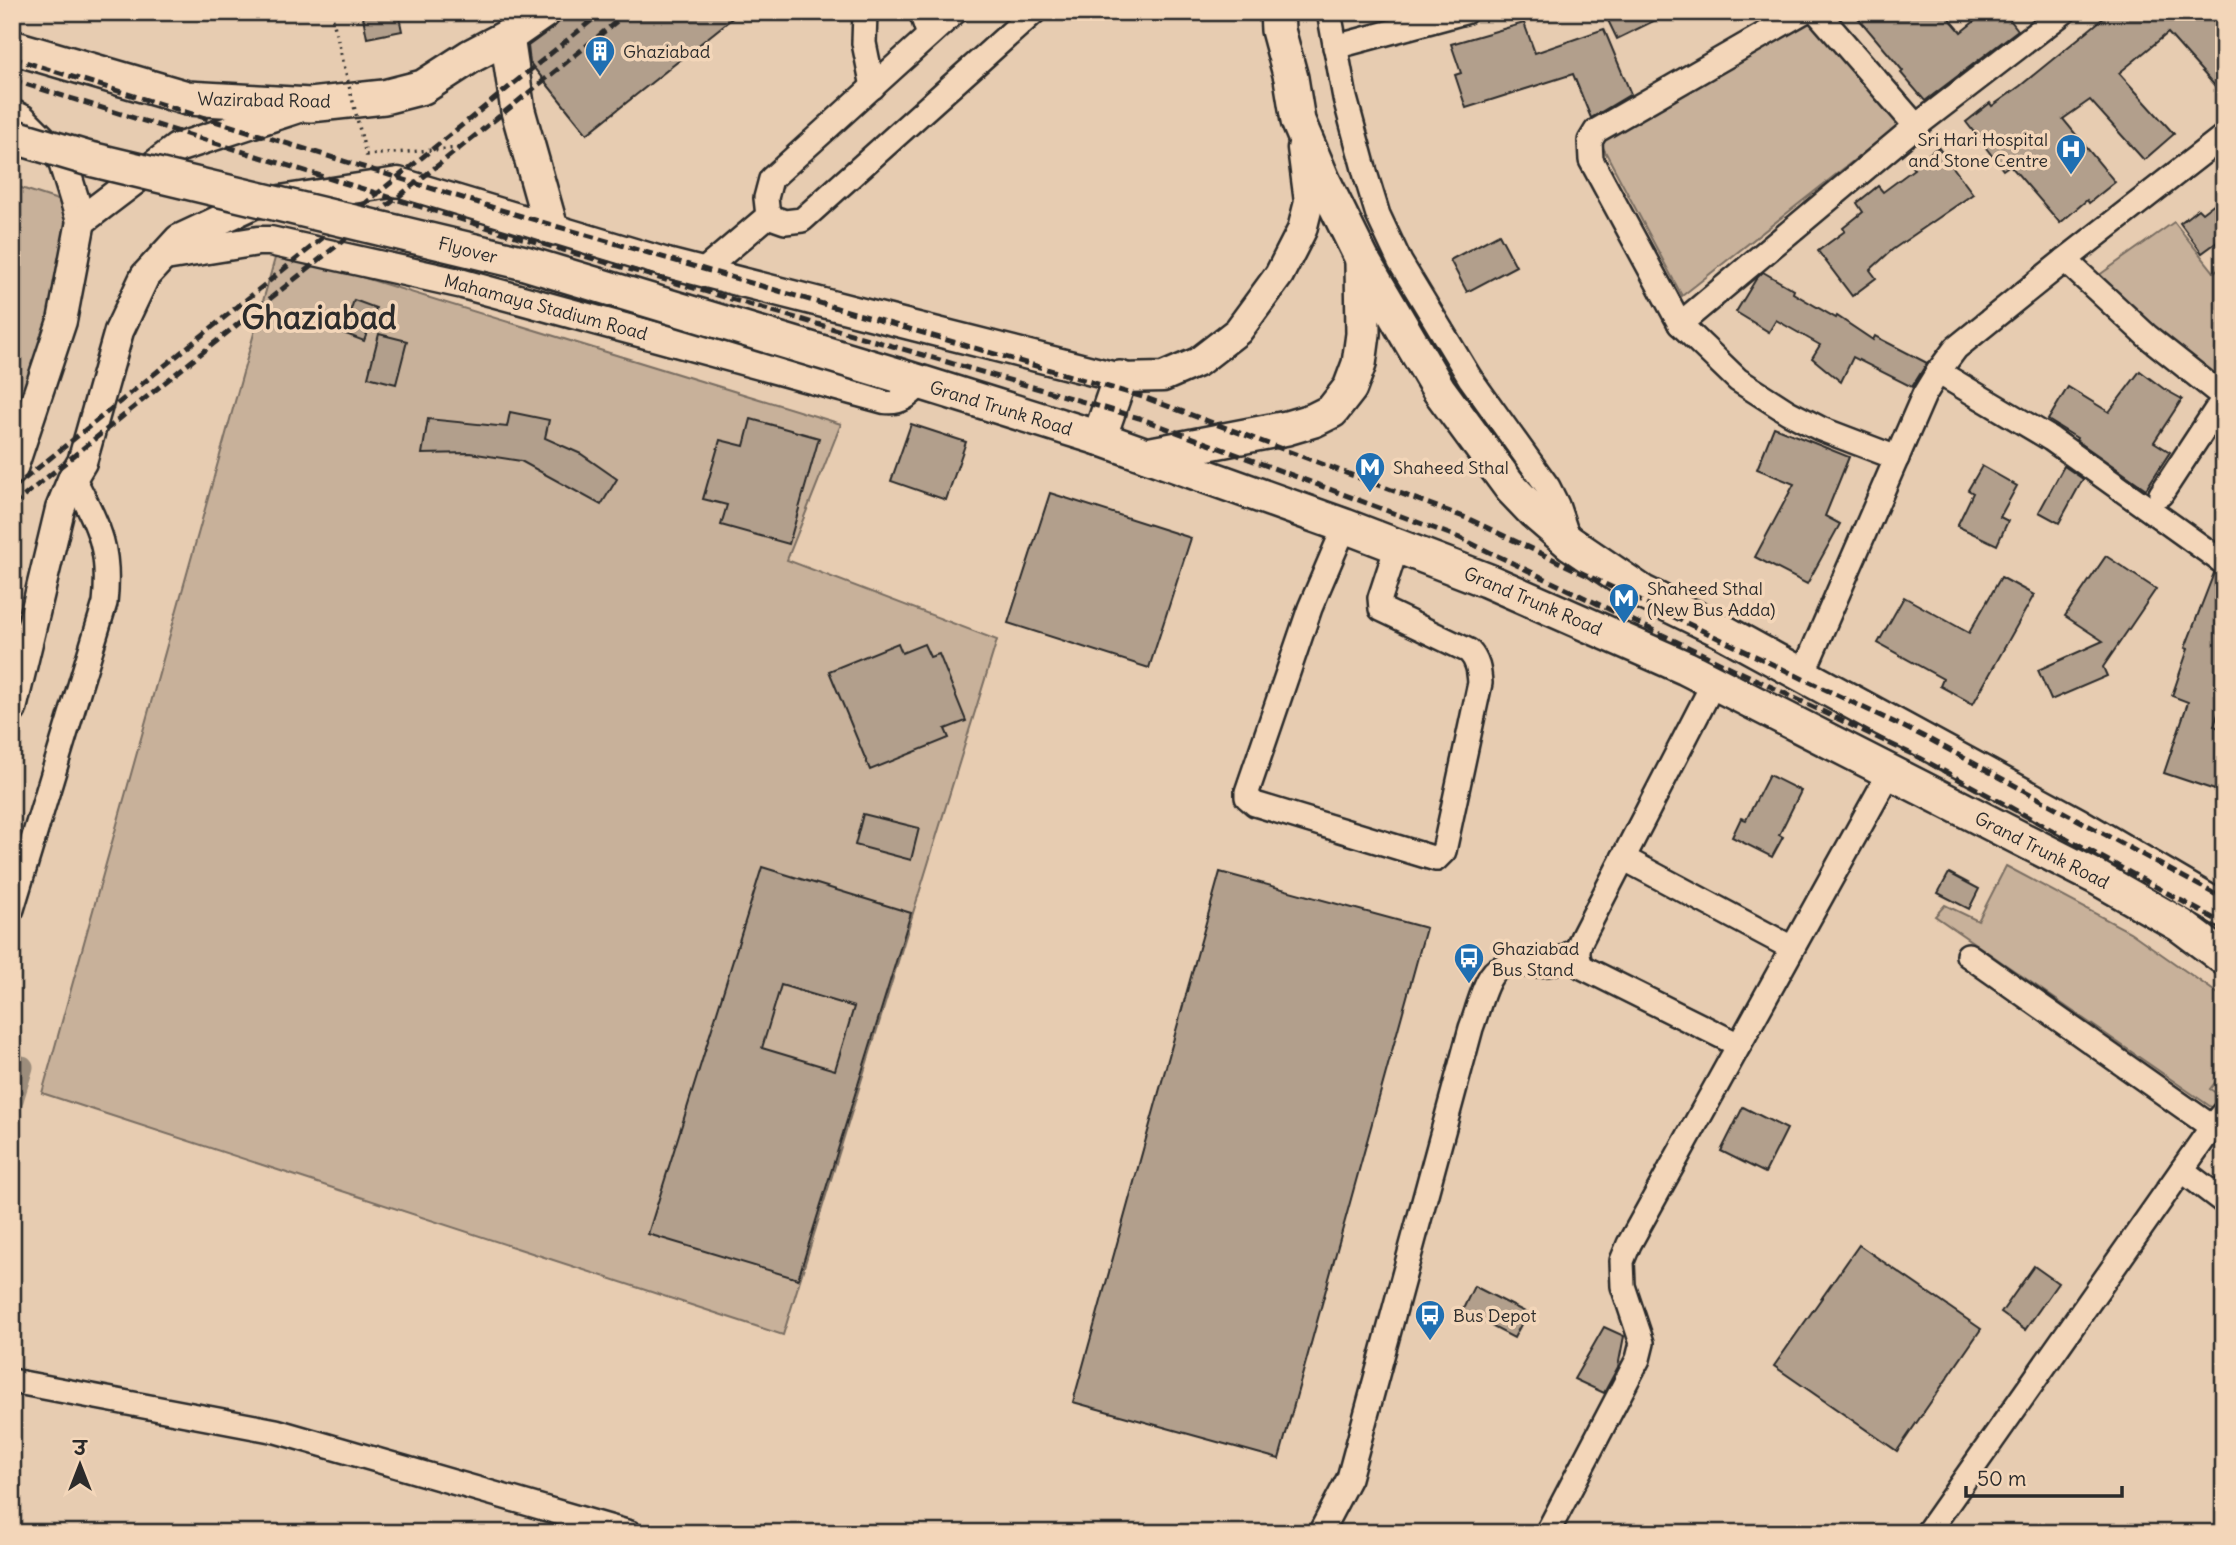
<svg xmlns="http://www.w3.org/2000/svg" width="2236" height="1545" viewBox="0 0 2236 1545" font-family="Delius,'Playpen Sans Deva',sans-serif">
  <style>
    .green { fill: #c8b19a; stroke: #7a6e62; stroke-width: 2 }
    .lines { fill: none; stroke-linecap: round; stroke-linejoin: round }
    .canal { stroke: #9c8d7b; stroke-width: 23 }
    .building { fill: #b29f8c; stroke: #2b2b2b; stroke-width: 2; fill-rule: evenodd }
    .minor-casing { stroke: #2b2b2b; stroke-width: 28 }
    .major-casing { stroke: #2b2b2b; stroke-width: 33 }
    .highway-casing { stroke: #2b2b2b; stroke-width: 38 }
    .minor { stroke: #f3d6b9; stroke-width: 23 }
    .major { stroke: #f3d6b9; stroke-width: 28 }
    .highway { stroke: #f3d6b9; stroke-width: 33 }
    .rail { stroke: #2b2b2b; stroke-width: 5; stroke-dasharray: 10 5; stroke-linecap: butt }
    .highway-bridge-casing { stroke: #2b2b2b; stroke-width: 38; stroke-linecap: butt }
    .path-bridge { stroke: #2b2b2b; stroke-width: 3.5; stroke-dasharray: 2 5; stroke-linecap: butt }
    .highway-bridge { stroke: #f3d6b9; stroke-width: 33 }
    .labels { text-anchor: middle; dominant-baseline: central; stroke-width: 7; stroke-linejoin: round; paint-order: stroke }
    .poi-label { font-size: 18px; fill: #2b2b2b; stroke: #f3d6b9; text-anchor: start }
    .street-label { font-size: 18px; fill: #2b2b2b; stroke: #f3d6b9 }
    .town-label { font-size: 32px; font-weight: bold; fill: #2b2b2b; stroke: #f3d6b9 }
  </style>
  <rect width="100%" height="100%" fill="#e7ccb1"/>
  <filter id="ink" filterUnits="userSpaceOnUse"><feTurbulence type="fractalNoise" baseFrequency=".0143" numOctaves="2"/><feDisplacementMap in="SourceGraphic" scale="14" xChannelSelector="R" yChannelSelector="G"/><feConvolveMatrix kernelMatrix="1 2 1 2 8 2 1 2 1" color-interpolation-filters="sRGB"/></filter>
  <g filter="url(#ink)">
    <g class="green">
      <path d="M 1813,14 L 1900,124 L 1682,296 L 1599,140 Z"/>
      <path d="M 12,185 L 70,204 L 12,516 Z"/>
      <path d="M 2174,222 L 2214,272 L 2224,264 L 2224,392 L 2095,278 Z"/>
      <path d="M 277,251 L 841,424 L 787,560 L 997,640 L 783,1335 L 42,1093 Z"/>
      <path d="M 2006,866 L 2130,932 L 2224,998 L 2224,1071 L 2210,1089 L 2224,1098 L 2224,1100 L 2214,1109 L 1935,916 L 1945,905 L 1978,921 Z"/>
    </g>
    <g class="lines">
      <path class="canal" d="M 12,1100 L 22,1067"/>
    </g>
    <g class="building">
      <path d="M 362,12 L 398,12 L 402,31 L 367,38 Z"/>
      <path d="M 562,12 L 740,12 L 587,134 L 530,63 L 528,46 L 554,27 L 560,21 Z"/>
      <path d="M 1604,12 L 1672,12 L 1617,39 Z"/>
      <path d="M 1853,12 L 1944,12 L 1961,32 L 1986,12 L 2004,12 L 2018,30 L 1925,101 L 1901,73 L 1903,71 Z"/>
      <path d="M 2111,12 L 2209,12 L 2224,29 L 2224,96 L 2168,33 L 2119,73 L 2174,134 L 2144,160 L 2090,100 L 2063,119 L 2115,182 L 2089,203 L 2087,200 L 2060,223 L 2010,165 L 2003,170 L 1966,122 L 1990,103 L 1992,106 L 2020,86 Z"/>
      <path d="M 1524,23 L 1535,53 L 1604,29 L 1631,94 L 1591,118 L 1573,74 L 1466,108 L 1455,75 L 1461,73 L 1451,44 Z"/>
      <path d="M 1938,147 L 1973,194 L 1892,250 L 1870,270 L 1876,278 L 1852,296 L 1818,251 L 1845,231 L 1843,228 L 1863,212 L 1857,203 L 1878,186 L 1883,192 L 1914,169 L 1912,167 Z"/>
      <path d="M 2224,196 L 2224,237 L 2202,253 L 2180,223 L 2198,209 L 2202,213 Z"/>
      <path d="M 1499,234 L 1516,266 L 1467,292 L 1450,260 Z"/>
      <path d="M 1763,272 L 1794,290 L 1793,293 L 1836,318 L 1837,316 L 1873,340 L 1875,336 L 1927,363 L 1912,387 L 1853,357 L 1841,382 L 1812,358 L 1820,345 L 1776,320 L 1769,332 L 1736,312 L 1756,279 Z"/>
      <path d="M 354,300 L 376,308 L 364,341 L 343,333 Z"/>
      <path d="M 379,334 L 407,341 L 396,384 L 368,377 Z"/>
      <path d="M 2140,371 L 2164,389 L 2182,399 L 2154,442 L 2170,452 L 2146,489 L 2076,440 L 2077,438 L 2048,420 L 2068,387 L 2109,412 Z"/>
      <path d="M 510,412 L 549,420 L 545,438 L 581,454 L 617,479 L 601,505 L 521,461 L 470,453 L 422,454 L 428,419 L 507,427 Z"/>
      <path d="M 751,419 L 819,438 L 789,544 L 721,525 L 727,505 L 703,499 L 720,440 L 744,446 Z"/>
      <path d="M 911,424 L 966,442 L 946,500 L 891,481 Z"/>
      <path d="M 1774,427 L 1849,457 L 1825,516 L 1840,524 L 1807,584 L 1755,557 L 1794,484 L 1757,469 Z"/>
      <path d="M 1982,466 L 2017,486 L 2000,517 L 2008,521 L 1997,545 L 1957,526 L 1973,493 L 1968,490 Z"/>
      <path d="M 2064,466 L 2083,479 L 2059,523 L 2039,512 Z"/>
      <path d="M 1050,493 L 1191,538 L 1149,668 L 1008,623 Z"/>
      <path d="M 2106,556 L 2156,589 L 2103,667 L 2107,676 L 2051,700 L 2038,670 L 2103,641 L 2065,616 Z"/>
      <path d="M 2214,573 L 2224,577 L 2224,696 L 2214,726 L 2224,730 L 2224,793 L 2164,773 L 2188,702 L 2172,696 L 2188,649 L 2185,648 Z"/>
      <path d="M 2001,577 L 2034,595 L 1973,704 L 1940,686 L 1943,679 L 1878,643 L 1904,597 L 1969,633 Z"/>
      <path d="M 898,643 L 902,653 L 924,644 L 930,657 L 939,654 L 966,721 L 945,729 L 949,738 L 870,770 L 829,671 Z"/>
      <path d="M 1769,775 L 1801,791 L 1779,835 L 1783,837 L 1772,857 L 1732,837 L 1741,818 L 1746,820 Z"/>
      <path d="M 863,814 L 919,828 L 911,860 L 855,845 Z"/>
      <path d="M 762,867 L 911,913 L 798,1279 L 648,1234 ZM 781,985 L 854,1007 L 835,1070 L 762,1048 Z"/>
      <path d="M 1220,872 L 1426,928 L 1279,1459 L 1073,1402 Z"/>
      <path d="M 1949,873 L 1979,889 L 1969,909 L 1938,893 Z"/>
      <path d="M 1743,1107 L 1787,1129 L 1765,1173 L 1721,1151 Z"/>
      <path d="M 1859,1245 L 1981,1329 L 1897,1451 L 1774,1366 Z"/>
      <path d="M 2034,1266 L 2058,1283 L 2025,1330 L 2001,1313 Z"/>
      <path d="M 1474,1286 L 1527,1313 L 1514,1338 L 1462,1311 Z"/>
      <path d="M 1604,1327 L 1624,1336 L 1618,1367 L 1604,1393 L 1574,1379 Z"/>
    </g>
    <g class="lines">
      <g class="minor-casing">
        <g id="minor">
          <path d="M 865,12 L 864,43 L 873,87"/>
          <path d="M 921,12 L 929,35"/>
          <path d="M 1329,12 L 1345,98 L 1366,176 L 1378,215 L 1400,262 L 1470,378 L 1548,487 L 1557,505 L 1569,541"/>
          <path d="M 1803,12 L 1596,131 L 1590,141 L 1591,160 L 1680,324 L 1738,380 L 1788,412 L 1821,429 L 1897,458"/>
          <path d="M 1817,12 L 1916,126 L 2064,12"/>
          <path d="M 1335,47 L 1465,12"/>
          <path d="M 768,216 L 785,222 L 802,220 L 1034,12"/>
          <path d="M 2065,260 L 2147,336 L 2224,397"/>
          <path d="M 702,272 L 768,216 L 766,198 L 771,179 L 955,12"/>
          <path d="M 1680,324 L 1916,126"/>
          <path d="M 1938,372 L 2051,439 L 2224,563"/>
          <path d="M 2161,494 L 2224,398"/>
          <path d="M 1345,526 L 1310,608 L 1247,792 L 1247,797 L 1255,804 L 1436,859 L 1444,851 L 1480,683 C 1479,670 1478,661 1469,651 L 1381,609 L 1380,598 L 1397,546"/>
          <path d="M 1802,676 L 1924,395 L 1938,372 L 1956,348 L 2065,260 L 2224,136"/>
          <path d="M 1714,682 L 1582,938 C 1577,949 1576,956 1582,967 L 1739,1045"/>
          <path d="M 1623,858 L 1792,948"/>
          <path d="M 12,909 L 105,603 C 111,546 98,526 73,477"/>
          <path d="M 1968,955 L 2212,1127"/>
          <path d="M 2182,1170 L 2224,1202"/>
          <path d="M 12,1381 L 276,1431 L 630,1533"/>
          <path d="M 1320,1533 L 1349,1478 L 1471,1028 C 1477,1013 1482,989 1491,976 C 1502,958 1530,967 1548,964 C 1559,962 1569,955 1577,949"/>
          <path d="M 1547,1533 L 1638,1359 L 1642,1343 L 1623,1286 L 1622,1261 L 1629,1244 L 1890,772"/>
          <path d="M 1927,1533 L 2212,1127 L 2224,1113"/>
        </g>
      </g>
      <g class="major-casing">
        <g id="major">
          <path d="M 12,114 L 22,119 L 62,159 L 81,221 L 62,321 L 12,471"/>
          <path d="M 81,221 L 177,148 L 302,107"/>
          <path d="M 165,256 L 258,241 L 270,241 L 463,284 L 885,399 C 901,401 908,393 919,382"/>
          <path d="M 12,709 L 60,509 L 73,477 L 82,462 L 119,331 L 145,276 L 179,239 L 254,204 L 398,182 L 667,263 L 890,320 L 1120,378 L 1163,377 L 1198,362 L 1238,331 L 1279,275 L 1302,230 L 1309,202 L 1302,148"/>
        </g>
      </g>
      <g class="highway-casing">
        <g id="highway">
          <path d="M 1277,12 L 1278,30 L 1291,78 L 1298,121 L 1323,180 L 1362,259 L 1439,390 L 1511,488 L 1534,512 L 1570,543 L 1642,592 L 1722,631 L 2076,824 L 2224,911"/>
          <path d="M 507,37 L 518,111 L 551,228"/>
          <path d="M 12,47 L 187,98 L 310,105 L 384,97 L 423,87 L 471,56 L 507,37 L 543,12"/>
          <path d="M 897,375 L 1099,438 L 1345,526 L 1486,580 L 1686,668 L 2094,876 L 2180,925 L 2224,958"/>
          <path d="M 1099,438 L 1120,378"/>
          <path d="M 1147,455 L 1287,428 L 1314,420 L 1332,411 L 1350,388 L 1359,364 L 1363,334 L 1362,262"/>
        </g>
      </g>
      <use href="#minor" class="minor"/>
      <use href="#major" class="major"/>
      <use href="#highway" class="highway"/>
      <g class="rail">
        <path d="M 12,58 L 511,213 L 1146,398 L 1469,519 L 1929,739 L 2224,899"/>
        <path d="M 12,80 L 505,233 L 1139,418 L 1460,538 L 1920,758 L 2224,924"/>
        <path d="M 12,489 L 602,12"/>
        <path d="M 12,506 C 216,339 424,179 628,12"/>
      </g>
      <g class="highway-bridge-casing">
        <path id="highway-bridge" d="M 12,136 L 86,158 L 525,263 L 897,375"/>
      </g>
      <path class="path-bridge" d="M 331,12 L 366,155 L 460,148"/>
      <use href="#highway-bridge" class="highway-bridge"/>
    </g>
  </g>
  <defs>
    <g id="building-pin" transform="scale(1.575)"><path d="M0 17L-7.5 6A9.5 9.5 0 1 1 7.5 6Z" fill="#1f6fb2" stroke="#f3d6b9"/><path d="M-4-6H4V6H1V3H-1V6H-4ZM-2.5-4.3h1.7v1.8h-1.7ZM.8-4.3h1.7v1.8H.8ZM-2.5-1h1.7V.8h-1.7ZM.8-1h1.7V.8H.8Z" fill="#fff"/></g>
    <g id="hospital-pin" transform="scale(1.575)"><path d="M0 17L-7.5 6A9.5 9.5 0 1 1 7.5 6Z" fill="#1f6fb2" stroke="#f3d6b9"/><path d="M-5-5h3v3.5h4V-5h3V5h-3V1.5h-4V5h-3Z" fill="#fff"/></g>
    <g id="metro-pin" transform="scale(1.575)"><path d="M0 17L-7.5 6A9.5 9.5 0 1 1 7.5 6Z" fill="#1f6fb2" stroke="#f3d6b9"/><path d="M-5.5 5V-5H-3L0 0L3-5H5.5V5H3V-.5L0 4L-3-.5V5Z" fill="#fff"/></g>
    <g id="bus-pin" transform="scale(1.575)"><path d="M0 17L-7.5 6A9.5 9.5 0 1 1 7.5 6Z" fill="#1f6fb2" stroke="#f3d6b9"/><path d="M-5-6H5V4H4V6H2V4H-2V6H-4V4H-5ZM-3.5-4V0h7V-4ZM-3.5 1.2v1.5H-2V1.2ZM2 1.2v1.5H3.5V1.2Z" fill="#fff"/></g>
  </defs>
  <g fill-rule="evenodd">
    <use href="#building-pin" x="600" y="51"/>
    <use href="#hospital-pin" x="2071" y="149"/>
    <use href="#metro-pin" x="1370" y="467"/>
    <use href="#metro-pin" x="1624" y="598"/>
    <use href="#bus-pin" x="1469" y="958"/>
    <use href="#bus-pin" x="1430" y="1315"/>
  </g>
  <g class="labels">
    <g class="poi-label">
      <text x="623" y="51">Ghaziabad</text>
      <text x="2048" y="139" text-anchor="end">Sri Hari Hospital<tspan x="2048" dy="21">and Stone Centre</tspan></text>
      <text x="1393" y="467">Shaheed Sthal</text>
      <text x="1647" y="588">Shaheed Sthal<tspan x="1647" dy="21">(New Bus Adda)</tspan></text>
      <text x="1492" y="948">Ghaziabad<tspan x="1492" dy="21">Bus Stand</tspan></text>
      <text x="1453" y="1315">Bus Depot</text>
    </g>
    <g class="street-label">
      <text transform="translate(264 100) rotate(1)">Wazirabad Road</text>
      <text transform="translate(468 250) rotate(14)">Flyover</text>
      <text transform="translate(546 307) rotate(15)">Mahamaya Stadium Road</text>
      <text transform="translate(1001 408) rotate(17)">Grand Trunk Road</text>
      <text transform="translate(1533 601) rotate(23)">Grand Trunk Road</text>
      <text transform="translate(2042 850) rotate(27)">Grand Trunk Road</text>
    </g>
    <g class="town-label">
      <text x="319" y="317">Ghaziabad</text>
    </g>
  </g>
  <rect width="2236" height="1545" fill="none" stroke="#f3d6b9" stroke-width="42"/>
  <rect x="21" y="21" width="2194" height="1503" fill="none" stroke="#2b2b2b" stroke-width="2.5" filter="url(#ink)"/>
  <g transform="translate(80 1465)" stroke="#f3d6b9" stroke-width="5" paint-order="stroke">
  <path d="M0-5L12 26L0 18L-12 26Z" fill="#2b2b2b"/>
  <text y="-10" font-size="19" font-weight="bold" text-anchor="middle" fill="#2b2b2b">उ</text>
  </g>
  <path d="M1966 1486v10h156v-10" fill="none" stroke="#2b2b2b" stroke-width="3.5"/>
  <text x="1977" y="1486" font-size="21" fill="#2b2b2b" stroke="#f3d6b9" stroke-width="5" paint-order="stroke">50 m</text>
</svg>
